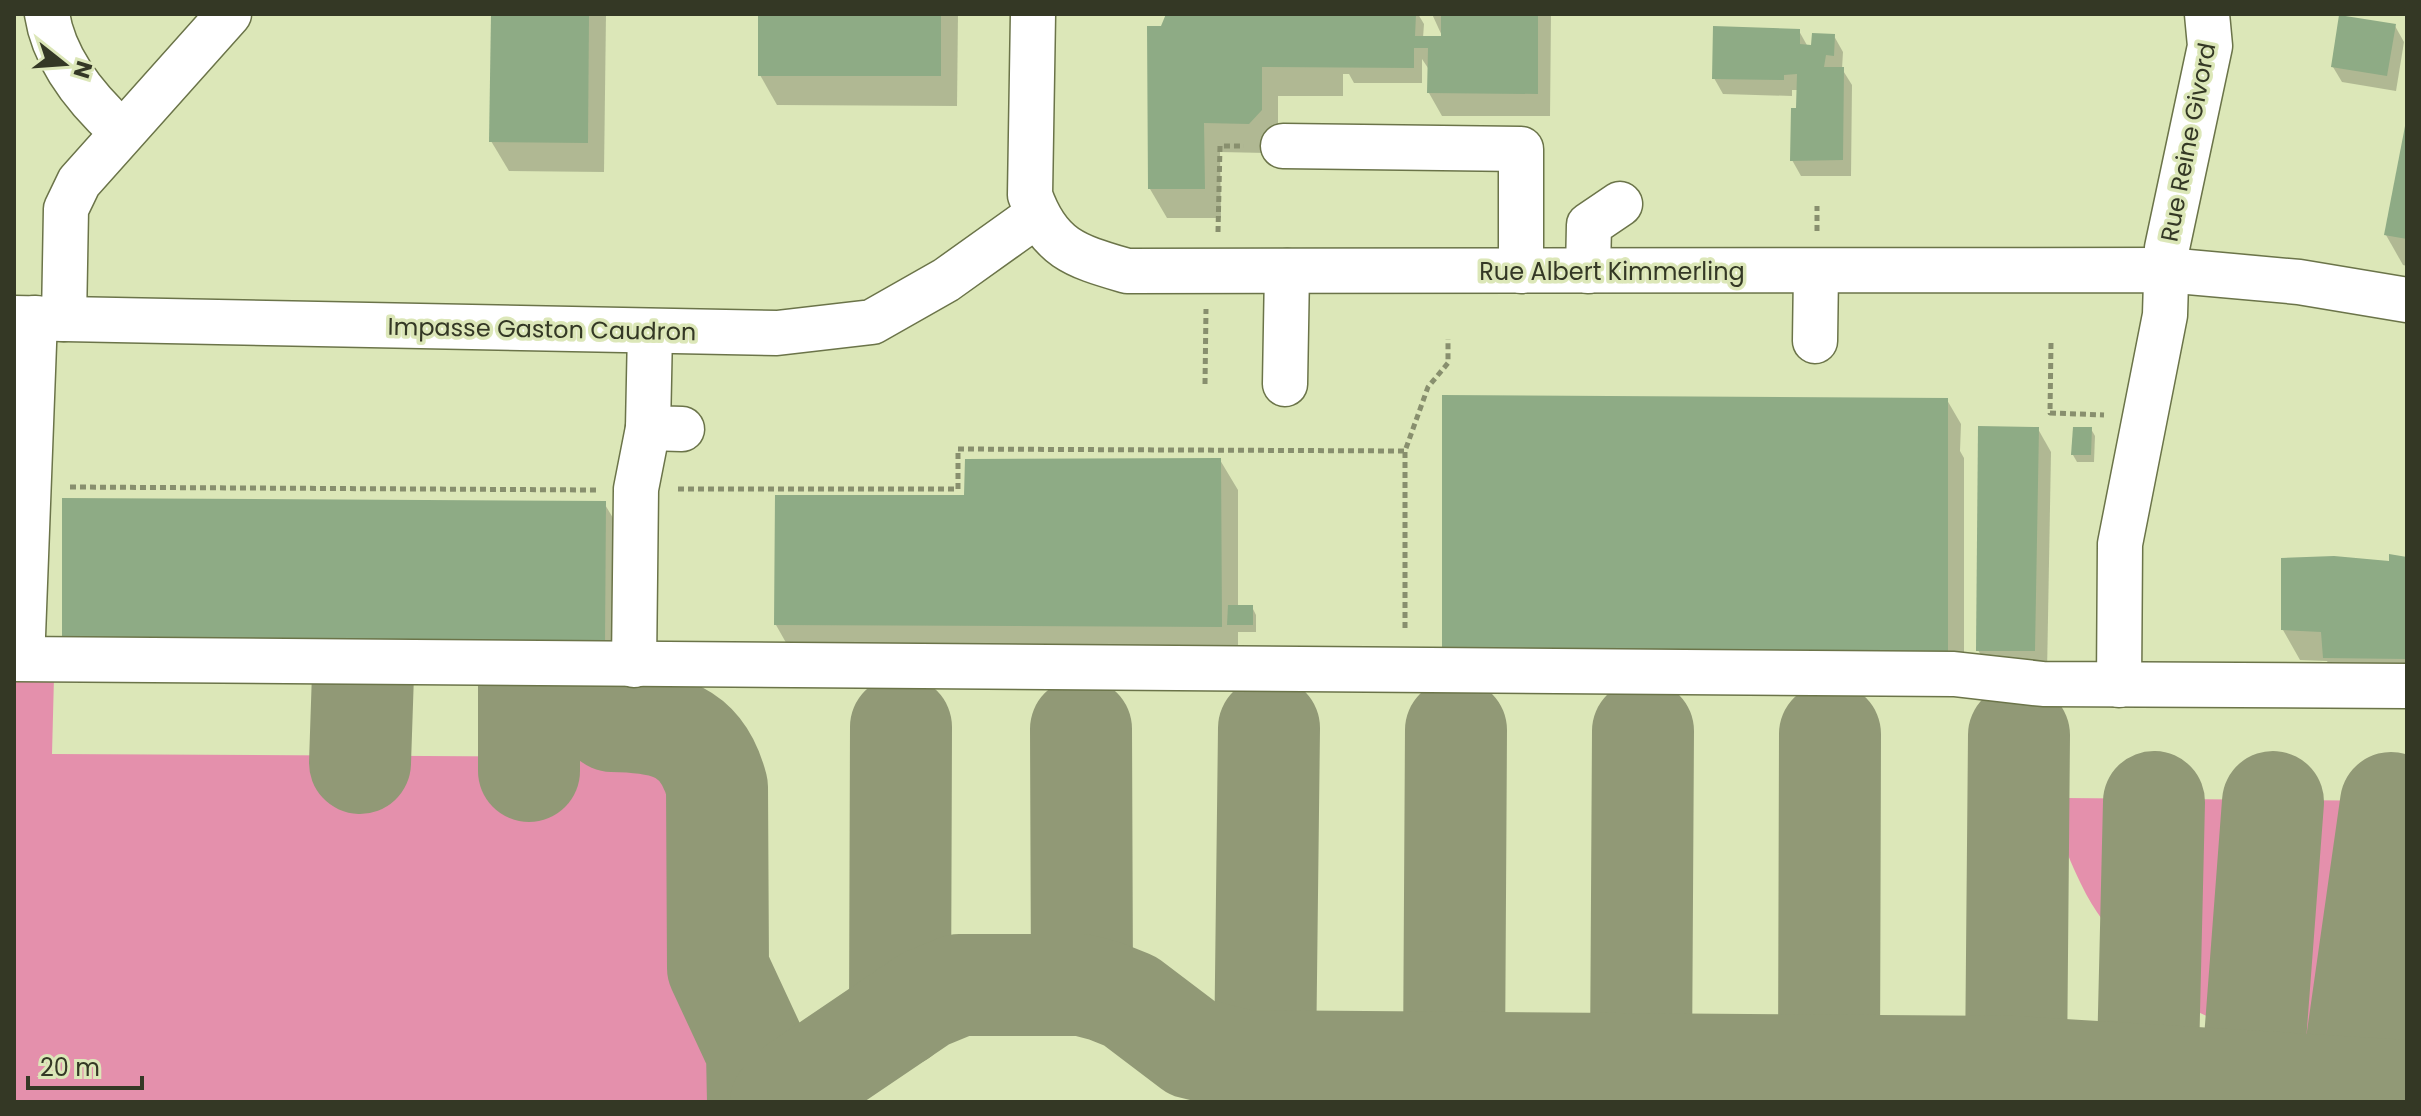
<svg xmlns="http://www.w3.org/2000/svg" width="2421" height="1116" viewBox="0 0 2421 1116" font-family="Poppins,sans-serif">
  <style>
    .green { fill: #e490ac }
    .shadow { fill: #0003 }
    .lines { fill: none; stroke-linecap: round; stroke-linejoin: round }
    .taxiway { stroke: #919976; stroke-width: 102 }
    .building { fill: #8eab85 }
    .minor-casing { stroke: #6b7449; stroke-width: 47 }
    .path { stroke: #888f6e; stroke-width: 5; stroke-dasharray: 6 4; stroke-linecap: butt }
    .minor { stroke: #fff; stroke-width: 44 }
    .labels { text-anchor: middle; dominant-baseline: central; stroke-width: 7; stroke-linejoin: round; paint-order: stroke }
    .street-label { font-size: 24px; fill: #343825; stroke: #dce7b8 }
  </style>
  <rect width="100%" height="100%" fill="#dce7b8"/>
  <g class="green">
    <path d="M 14,676 L 54,677 L 52,754 L 608,757 C 632,763 671,766 686,789 C 712,830 696,961 695,1013 L 700,1039 L 713,1052 L 711,1102 L 14,1102 Z"/>
    <path d="M 2065,798 L 2407,801 L 2407,1048 C 2334,1043 2253,1042 2188,1007 C 2167,995 2146,970 2130,953 C 2110,930 2094,912 2081,884 C 2068,856 2054,829 2065,798 Z"/>
  </g>
  <g class="shadow">
    <path d="M 493,14 L 606,14 L 604,172 L 509,171 L 491,141 Z"/>
    <path d="M 760,14 L 958,14 L 957,106 L 777,105 L 760,75 Z"/>
    <path d="M 1168,14 L 1418,14 L 1424,24 L 1423,38 L 1443,38 L 1432,14 L 1551,14 L 1550,116 L 1442,116 L 1429,93 L 1430,71 L 1422,59 L 1422,83 L 1354,83 L 1349,74 L 1343,74 L 1343,96 L 1278,96 L 1278,140 L 1266,153 L 1220,152 L 1221,218 L 1167,218 L 1150,189 Z"/>
    <path d="M 2395,26 L 2404,42 L 2396,91 L 2342,82 L 2333,67 Z"/>
    <path d="M 1799,31 L 1808,47 L 1834,36 L 1843,52 L 1842,69 L 1852,85 L 1851,176 L 1801,176 L 1792,160 L 1799,90 L 1792,90 L 1792,96 L 1723,94 L 1714,78 Z"/>
    <path d="M 2407,124 L 2407,266 L 2403,265 L 2386,235 Z"/>
    <path d="M 1947,400 L 1961,424 L 1960,451 L 1964,458 L 1964,680 L 1462,678 Z"/>
    <path d="M 2038,429 L 2051,452 L 2047,674 L 1992,674 L 1978,650 Z"/>
    <path d="M 2091,429 L 2095,436 L 2094,462 L 2077,462 L 2073,455 Z"/>
    <path d="M 1220,460 L 1238,490 L 1238,607 L 1252,607 L 1256,615 L 1256,632 L 1238,632 L 1238,656 L 793,655 L 776,625 Z"/>
    <path d="M 604,503 L 622,533 L 621,675 L 64,642 Z"/>
    <path d="M 2407,559 L 2407,688 L 2342,688 L 2327,661 L 2300,660 L 2283,630 L 2390,563 Z"/>
  </g>
  <g class="lines">
    <g class="taxiway">
      <path d="M 612,721 C 665,722 702,729 717,787 L 718,968 L 757,1052 L 758,1102"/>
      <path d="M 1081,729 L 1082,985"/>
      <path d="M 360,763 L 364,644"/>
      <path d="M 529,771 L 529,645"/>
      <path d="M 900,1016 L 901,727"/>
      <path d="M 2148,1055 L 2154,802"/>
      <path d="M 1265,1061 L 1269,728"/>
      <path d="M 1454,1063 L 1456,730"/>
      <path d="M 1641,1063 L 1643,731"/>
      <path d="M 1829,1065 L 1830,734"/>
      <path d="M 2253,1066 L 2273,802"/>
      <path d="M 2016,1067 L 2019,735"/>
      <path d="M 2352,1077 L 2391,803"/>
      <path d="M 781,1102 L 798,1085 L 925,999 L 959,985 L 1082,985 L 1105,991 L 1130,1001 L 1192,1048 L 1245,1061 L 2016,1067 L 2407,1091"/>
    </g>
  </g>
  <g class="building">
    <path d="M 491,14 L 589,14 L 588,143 L 489,142 Z"/>
    <rect x="758" y="14" width="183" height="62"/>
    <path d="M 1166,14 L 1416,14 L 1415,36 L 1441,36 L 1441,14 L 1538,14 L 1538,94 L 1427,93 L 1428,48 L 1414,48 L 1414,68 L 1262,67 L 1262,110 L 1249,124 L 1204,123 L 1205,189 L 1148,189 L 1147,26 L 1161,26 Z"/>
    <path d="M 2339,15 L 2396,24 L 2387,76 L 2331,67 Z"/>
    <path d="M 1713,26 L 1800,29 L 1800,44 L 1811,45 L 1812,33 L 1835,34 L 1834,56 L 1826,55 L 1824,67 L 1844,67 L 1843,160 L 1790,161 L 1791,108 L 1796,108 L 1797,74 L 1784,75 L 1784,80 L 1712,79 Z"/>
    <path d="M 2406,121 L 2407,121 L 2407,239 L 2384,235 Z"/>
    <path d="M 1442,395 L 1948,398 L 1948,651 L 1442,649 Z"/>
    <path d="M 1978,426 L 2039,427 L 2035,651 L 1976,651 Z"/>
    <path d="M 2073,427 L 2092,427 L 2091,455 L 2071,455 Z"/>
    <path d="M 1221,458 L 1222,627 L 774,625 L 775,495 L 964,495 L 965,459 Z"/>
    <path d="M 62,498 L 606,501 L 605,645 L 62,643 Z"/>
    <path d="M 2389,554 L 2407,557 L 2407,659 L 2323,658 L 2321,632 L 2281,630 L 2281,558 L 2334,556 L 2389,561 Z"/>
    <path d="M 1228,605 L 1253,605 L 1253,625 L 1227,625 Z"/>
  </g>
  <g class="lines">
    <g class="minor-casing">
      <g id="minor">
        <path d="M 47,14 C 54,60 87,100 121,131"/>
        <path d="M 1033,14 L 1030,195 C 1049,249 1076,256 1127,271 L 2166,270 L 2299,282 L 2407,300"/>
        <path d="M 1283,146 L 1521,149 L 1521,271"/>
        <path d="M 1588,271 L 1589,225 L 1620,204"/>
        <path d="M 14,318 L 777,333 L 872,322 L 946,280 L 1037,215"/>
        <path d="M 64,319 L 66,209 L 79,182 L 229,14"/>
        <path d="M 650,331 L 648,428 L 682,429"/>
        <path d="M 1815,341 L 1816,272"/>
        <path d="M 1285,384 L 1287,271"/>
        <path d="M 23,636 L 35,318"/>
        <path d="M 14,659 L 1954,674 L 2043,684 L 2407,686"/>
        <path d="M 634,665 L 636,489 L 648,428"/>
        <path d="M 2119,685 L 2120,544 L 2165,315 L 2167,248 L 2210,46 L 2207,14"/>
      </g>
    </g>
    <g class="path">
      <path d="M 1817,231 L 1817,206"/>
      <path d="M 1218,232 L 1220,146 L 1244,146"/>
      <path d="M 2051,343 L 2050,413 L 2104,415"/>
      <path d="M 1205,384 L 1206,309"/>
      <path d="M 70,487 L 596,490"/>
      <path d="M 678,489 L 958,489 L 958,449 L 1405,451"/>
      <path d="M 1405,628 L 1405,451 L 1428,387 L 1448,363 L 1448,339"/>
    </g>
    <use href="#minor" class="minor"/>
  </g>
  <g class="labels">
    <g class="street-label">
      <text transform="translate(2188 142) rotate(-79)">Rue Reine Givord</text>
      <text x="1612" y="271">Rue Albert Kimmerling</text>
      <text transform="translate(542 329) rotate(1)">Impasse Gaston Caudron</text>
    </g>
  </g>
  <rect width="2421" height="1116" fill="none" stroke="#343825" stroke-width="32"/>
  <g transform="translate(64 64) rotate(107)" stroke="#dce7b8" stroke-width="6" paint-order="stroke">
  <path d="M0-6L14 30L0 20L-14 30Z" fill="#343825"/>
  <text y="-12" font-size="22" font-weight="bold" text-anchor="middle" fill="#343825">N</text>
  </g>
  <path d="M28 1076v12h114v-12" fill="none" stroke="#343825" stroke-width="4"/>
  <text x="40" y="1076" font-size="24" fill="#343825" stroke="#dce7b8" stroke-width="6" paint-order="stroke">20 m</text>
</svg>
